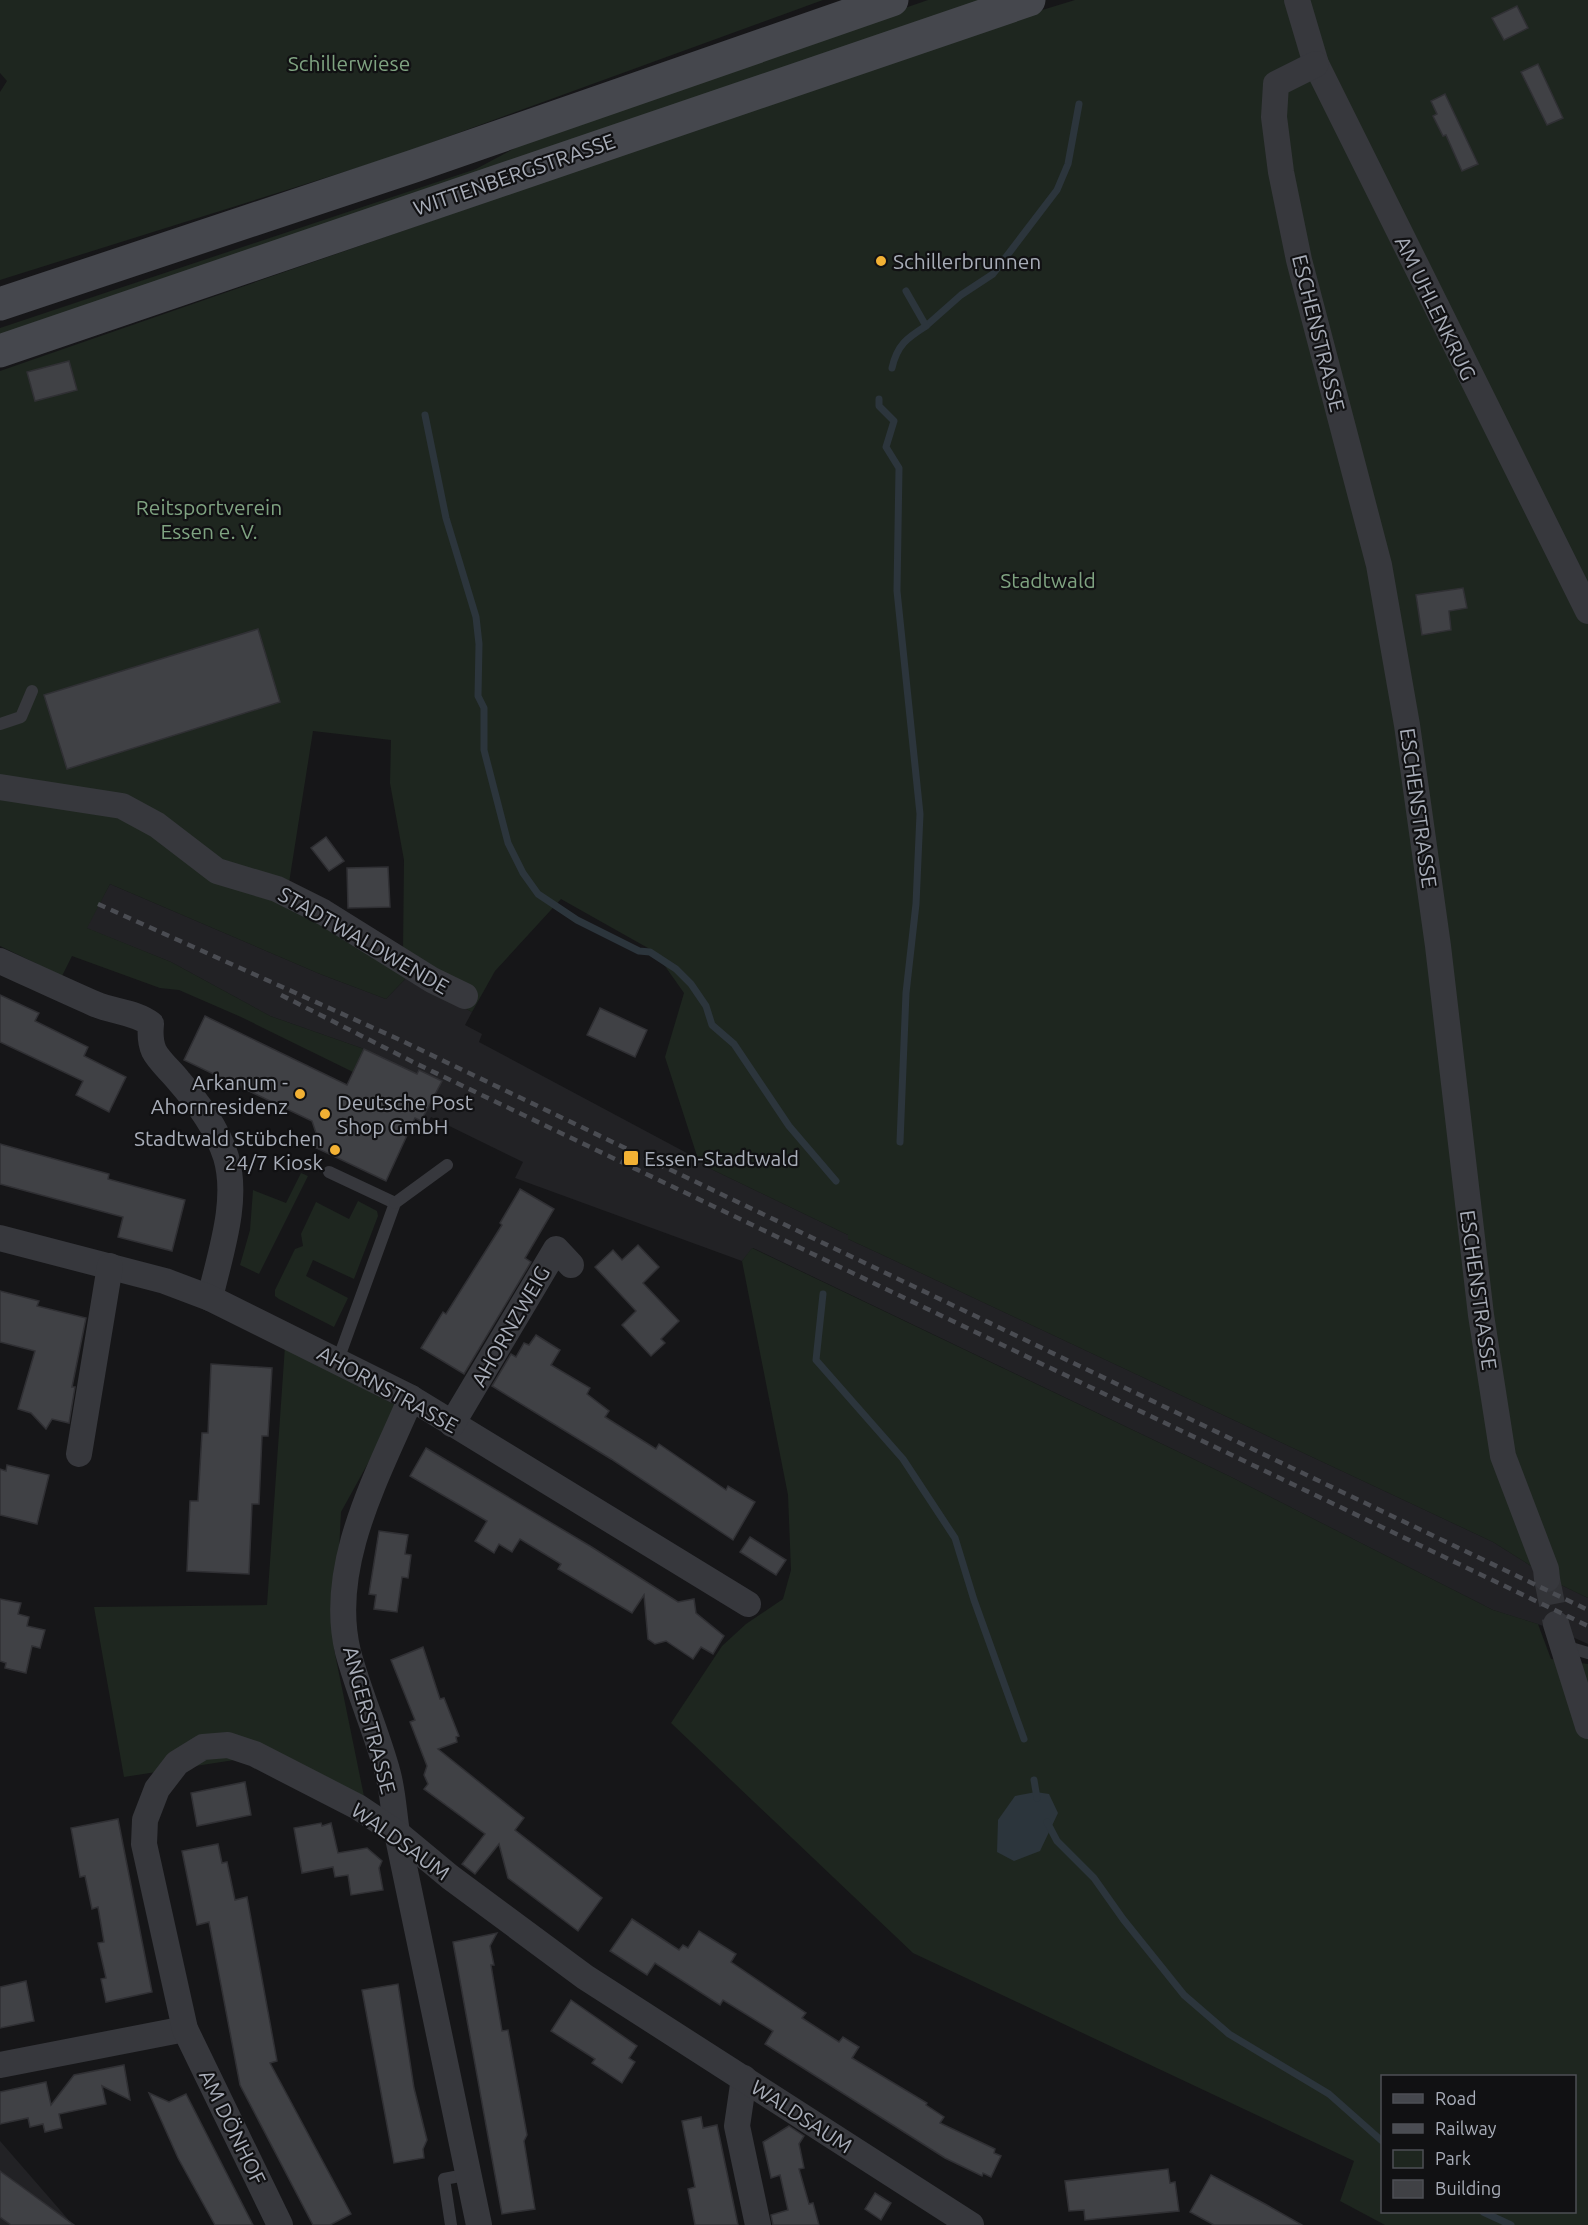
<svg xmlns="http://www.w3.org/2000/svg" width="1588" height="2225" viewBox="0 0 1588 2225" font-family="Ubuntu,sans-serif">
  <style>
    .built { fill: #222225 }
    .green { fill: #1e261f; fill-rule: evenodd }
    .water { fill: #2c353c }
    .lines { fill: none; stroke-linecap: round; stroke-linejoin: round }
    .stream { stroke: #2c353c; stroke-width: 7 }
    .building { fill: #404145; stroke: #303034; stroke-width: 1.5 }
    .street-tunnel { stroke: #333438; stroke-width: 26; stroke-dasharray: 26 13; stroke-linecap: butt }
    .lane { stroke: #37383d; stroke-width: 12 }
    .street { stroke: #37383d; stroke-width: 26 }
    .secondary { stroke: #45474d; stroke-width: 33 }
    .rail { stroke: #4a4c52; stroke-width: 4.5; stroke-dasharray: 8 6; stroke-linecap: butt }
    .poi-dot { fill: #f2b134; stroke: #111113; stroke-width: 2 }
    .labels { text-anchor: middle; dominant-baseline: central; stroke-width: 4.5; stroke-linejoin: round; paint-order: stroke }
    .park-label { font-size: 21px; fill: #7fa381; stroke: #111113 }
    .street-label { font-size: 21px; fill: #a8adb8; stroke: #111113 }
    .poi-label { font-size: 21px; fill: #a8adb8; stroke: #111113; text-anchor: start }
  </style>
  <rect width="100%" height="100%" fill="#161618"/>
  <g class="built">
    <path d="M 110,884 L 320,974 L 386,999 L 407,977 L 472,1012 L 465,1025 L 482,1034 L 479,1042 L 698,1159 L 711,1169 L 848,1235 L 848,1239 L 889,1258 L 1493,1542 L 1561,1585 L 1588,1598 L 1588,1644 L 1559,1631 L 1493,1610 L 1229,1476 L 753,1248 L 742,1261 L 515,1178 L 523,1162 L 431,1117 L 427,1124 L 347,1085 L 364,1049 L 270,1016 L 171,962 L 86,928 Z"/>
    <path d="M 0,2141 L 73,2225 L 0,2225 Z"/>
  </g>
  <g class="green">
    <path d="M 0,0 L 823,0 L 395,156 L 0,280 L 0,92 L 7,81 L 0,73 Z"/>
    <path d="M 928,0 L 999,0 L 0,339 L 0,328 L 476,169 L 545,132 Z"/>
    <path d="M 1075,0 L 1588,0 L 1588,1598 L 1561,1585 L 1493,1542 L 889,1258 L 848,1239 L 848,1235 L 711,1169 L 698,1159 L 665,1057 L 684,993 L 655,952 L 561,899 L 495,971 L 472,1012 L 407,977 L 386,999 L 320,974 L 110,884 L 87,928 L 171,962 L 270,1016 L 364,1049 L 353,1072 L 241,1017 L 179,990 L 160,988 L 72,956 L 62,976 L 0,946 L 0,371 L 1000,23 ZM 313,731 L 391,740 L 390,783 L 404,860 L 403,951 L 289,883 Z"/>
    <path d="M 301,1173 L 308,1176 L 259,1274 L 240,1265 L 250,1230 L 253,1190 L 286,1203 Z"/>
    <path d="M 358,1201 L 377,1211 L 378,1216 L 354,1279 L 313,1260 L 306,1276 L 348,1298 L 334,1327 L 279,1299 L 275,1296 L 275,1290 L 295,1249 L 303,1246 L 301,1234 L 316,1202 L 349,1219 Z"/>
    <path d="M 752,1248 L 1229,1476 L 1493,1610 L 1538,1624 L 1551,1659 L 1588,1664 L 1588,2225 L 1385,2225 L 1340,2201 L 1354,2161 L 913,1953 L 671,1723 L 722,1646 L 746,1624 L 783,1599 L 791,1570 L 788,1495 L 742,1261 ZM 1382,2076 L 1574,2076 L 1574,2212 L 1382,2212 Z"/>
    <path d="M 285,1346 L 399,1407 L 341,1512 L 334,1649 L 366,1806 L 254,1757 L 124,1777 L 94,1607 L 267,1605 Z"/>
  </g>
  <path class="water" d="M 1036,1792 L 1049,1794 L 1058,1813 L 1040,1851 L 1014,1861 L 997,1852 L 998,1820 L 1015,1796 Z"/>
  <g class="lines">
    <g class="stream">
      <path d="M 926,326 L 961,295 L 993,274 L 1057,190 L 1068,164 L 1079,104"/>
      <path d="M 892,368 C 897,345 907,338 926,326 L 906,291"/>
      <path d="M 879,399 L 879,406 L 894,421 L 886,447 L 899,468 L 897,591 L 920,814 L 916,904 L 906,993 L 900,1142"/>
      <path d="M 425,415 L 446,518 L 476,617 L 479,644 L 478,696 L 484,708 L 484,750 L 508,843 L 523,873 L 538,894 L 577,920 L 639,951 L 650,952 L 676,969 L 691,984 L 706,1006 L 712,1025 L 734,1044 L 789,1126 L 836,1181"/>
      <path d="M 823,1294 L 816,1360 L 903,1459 L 955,1538 L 974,1600 L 1024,1739"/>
      <path d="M 1034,1780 L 1037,1798"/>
      <path d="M 1047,1822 L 1057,1841 L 1094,1878 L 1123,1919 L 1184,1995 L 1229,2034 L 1329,2094 L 1382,2141"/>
      <path d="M 1483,2212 L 1511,2225"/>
    </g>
  </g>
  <g class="building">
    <path d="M 1517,6 L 1528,28 L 1504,40 L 1492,18 Z"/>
    <path d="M 1538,64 L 1563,118 L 1547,125 L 1521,72 Z"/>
    <path d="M 1445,94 L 1478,164 L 1462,171 L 1446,135 L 1443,136 L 1433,116 L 1437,114 L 1431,101 Z"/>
    <path d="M 69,361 L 77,390 L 35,401 L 27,372 Z"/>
    <path d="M 1463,588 L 1467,608 L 1449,611 L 1451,630 L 1422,635 L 1416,595 Z"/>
    <path d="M 258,629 L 280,702 L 67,769 L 44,695 Z"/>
    <path d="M 326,837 L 344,861 L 329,871 L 311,848 Z"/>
    <path d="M 388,867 L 390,907 L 348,908 L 347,868 Z"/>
    <path d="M 0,995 L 39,1013 L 35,1021 L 88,1047 L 84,1056 L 126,1077 L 109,1112 L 76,1095 L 83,1081 L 0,1042 Z"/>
    <path d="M 600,1008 L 647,1030 L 635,1057 L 587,1035 Z"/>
    <path d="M 205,1016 L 347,1085 L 364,1049 L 417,1074 L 419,1070 L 442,1081 L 421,1121 L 415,1118 L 386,1181 L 312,1146 L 317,1136 L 312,1121 L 184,1060 Z"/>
    <path d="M 0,1144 L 109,1174 L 108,1179 L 185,1200 L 172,1251 L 118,1237 L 123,1217 L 0,1184 Z"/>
    <path d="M 520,1189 L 554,1209 L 525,1258 L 531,1262 L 464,1374 L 421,1348 L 443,1312 L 446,1314 L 502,1225 L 500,1223 Z"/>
    <path d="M 638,1245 L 659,1267 L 643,1283 L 679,1321 L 661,1339 L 665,1343 L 651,1356 L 622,1325 L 636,1311 L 595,1267 L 613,1250 L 622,1260 Z"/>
    <path d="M 0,1291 L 39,1301 L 37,1306 L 86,1318 L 72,1387 L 75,1387 L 69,1423 L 52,1419 L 46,1429 L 31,1413 L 18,1409 L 35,1351 L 0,1342 Z"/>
    <path d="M 536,1335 L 560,1350 L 551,1365 L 590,1388 L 587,1394 L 609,1411 L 605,1417 L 656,1449 L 659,1444 L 726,1490 L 728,1486 L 755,1502 L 733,1540 L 611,1459 L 492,1386 L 511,1354 L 516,1357 L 524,1343 L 529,1345 Z"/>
    <path d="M 211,1364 L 272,1368 L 268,1436 L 262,1436 L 259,1504 L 252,1504 L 249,1574 L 187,1571 L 190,1501 L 198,1501 L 202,1433 L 208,1433 Z"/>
    <path d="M 426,1448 L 590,1546 L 678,1602 L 694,1599 L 696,1613 L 724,1636 L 713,1654 L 701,1647 L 693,1659 L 666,1641 L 655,1644 L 648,1639 L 644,1595 L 632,1613 L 558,1569 L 561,1564 L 520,1539 L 512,1552 L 499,1544 L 494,1553 L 475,1541 L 487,1521 L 410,1476 Z"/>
    <path d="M 7,1465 L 49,1475 L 37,1524 L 0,1515 L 0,1469 L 6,1471 Z"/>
    <path d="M 379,1531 L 408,1535 L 405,1554 L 411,1555 L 408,1578 L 402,1577 L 397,1612 L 374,1609 L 376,1595 L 369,1594 Z"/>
    <path d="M 750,1537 L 786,1560 L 776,1575 L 740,1552 Z"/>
    <path d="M 0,1599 L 21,1603 L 18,1614 L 29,1617 L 27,1626 L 45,1630 L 40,1648 L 32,1646 L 26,1673 L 5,1668 L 6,1663 L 0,1661 Z"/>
    <path d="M 423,1647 L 440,1699 L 444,1698 L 459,1736 L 456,1737 L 457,1742 L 438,1749 L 524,1818 L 515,1830 L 602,1898 L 578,1931 L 508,1878 L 499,1844 L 475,1874 L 462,1864 L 485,1834 L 424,1789 L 428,1784 L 424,1775 L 427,1766 L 410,1722 L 415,1720 L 391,1660 Z"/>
    <path d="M 245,1782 L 251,1815 L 197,1826 L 191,1793 Z"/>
    <path d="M 118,1819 L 152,1992 L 106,2002 L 101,1979 L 106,1978 L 98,1943 L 104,1942 L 98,1907 L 92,1909 L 85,1876 L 80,1877 L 71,1828 Z"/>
    <path d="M 321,1823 L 322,1826 L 331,1823 L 338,1853 L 367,1848 L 382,1861 L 379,1868 L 383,1890 L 351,1895 L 348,1875 L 335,1877 L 333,1867 L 302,1873 L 294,1828 Z"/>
    <path d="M 218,1844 L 222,1863 L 227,1862 L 235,1900 L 247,1897 L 277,2061 L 270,2063 L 351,2214 L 330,2225 L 313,2225 L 240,2085 L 209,1922 L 197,1925 L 182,1851 Z"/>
    <path d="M 632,1919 L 679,1950 L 683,1945 L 688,1948 L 699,1931 L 736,1954 L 731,1962 L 806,2013 L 802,2018 L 839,2042 L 843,2037 L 859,2047 L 852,2058 L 927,2103 L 926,2105 L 944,2117 L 940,2123 L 995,2149 L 994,2153 L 1001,2156 L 991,2177 L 983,2173 L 982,2176 L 945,2158 L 765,2044 L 773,2031 L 723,2000 L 720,2005 L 655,1963 L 647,1975 L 610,1951 Z"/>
    <path d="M 497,1933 L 490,1946 L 494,1965 L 491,1965 L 502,2031 L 508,2030 L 527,2135 L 524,2141 L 535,2209 L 502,2214 L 453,1942 Z"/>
    <path d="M 26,1981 L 34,2021 L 0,2028 L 0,1987 Z"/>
    <path d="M 398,1984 L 414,2088 L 427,2140 L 423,2149 L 424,2158 L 394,2163 L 362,1990 Z"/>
    <path d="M 571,2000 L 637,2046 L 629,2058 L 635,2062 L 622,2083 L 592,2063 L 595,2059 L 551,2031 Z"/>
    <path d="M 124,2065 L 130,2100 L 102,2086 L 106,2104 L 59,2114 L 62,2128 L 45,2132 L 43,2124 L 30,2127 L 28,2118 L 0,2124 L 0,2092 L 46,2082 L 51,2105 L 74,2075 Z"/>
    <path d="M 149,2093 L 169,2102 L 186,2094 L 253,2225 L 215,2225 L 178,2158 Z"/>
    <path d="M 701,2117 L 703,2128 L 717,2125 L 738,2225 L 695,2225 L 688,2189 L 695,2187 L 682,2121 Z"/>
    <path d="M 789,2126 L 804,2136 L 799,2144 L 804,2168 L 799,2169 L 809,2204 L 813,2203 L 819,2225 L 773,2225 L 771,2215 L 788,2210 L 780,2175 L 771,2178 L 763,2142 Z"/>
    <path d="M 1168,2169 L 1170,2183 L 1175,2182 L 1179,2211 L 1085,2220 L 1084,2210 L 1069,2211 L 1065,2181 Z"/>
    <path d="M 0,2171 L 22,2187 L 74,2225 L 11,2225 L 0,2217 Z"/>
    <path d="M 1211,2175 L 1265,2204 L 1302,2225 L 1214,2225 L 1190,2212 Z"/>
    <path d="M 875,2193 L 891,2203 L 881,2220 L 865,2209 Z"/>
  </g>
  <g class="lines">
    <path class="street-tunnel" d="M 1547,1579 L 1556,1624"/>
    <g class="lane">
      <path d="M 0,724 L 21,717 L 32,691"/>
      <path d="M 329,1172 L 395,1203 L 338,1360"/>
      <path d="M 395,1203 L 447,1165"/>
      <path d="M 1561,1645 L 1588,1653"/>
      <path d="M 451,2225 L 444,2179 L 470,2174"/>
    </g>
    <g class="street">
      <path d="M 1297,0 L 1316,64 L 1588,611"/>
      <path d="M 1316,64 L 1276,84 L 1274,117 L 1281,172 L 1299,260 L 1379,565 L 1407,725 L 1438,946 L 1481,1315 L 1503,1456 L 1546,1569 L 1547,1579"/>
      <path d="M 0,787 L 122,806 L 157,825 L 217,871 L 277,889 L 323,912 L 432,980 L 465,996"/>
      <path d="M 0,961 C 31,975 63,990 95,1004 C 114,1012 135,1012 151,1024 C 150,1034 150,1042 154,1051 C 159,1061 171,1071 178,1080 C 198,1103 217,1128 226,1157 C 239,1201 220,1254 210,1298"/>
      <path d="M 0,1238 L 165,1281 L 210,1298 L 411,1398 L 748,1604"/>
      <path d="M 411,1398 C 378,1475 327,1566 348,1652 C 359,1693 377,1733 388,1774 C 393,1793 394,1814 397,1833 L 479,2225"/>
      <path d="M 452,1424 L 556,1249 L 571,1265"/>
      <path d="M 79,1454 L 110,1266"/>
      <path d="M 1556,1624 L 1588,1726"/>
      <path d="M 0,2065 L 185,2029"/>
      <path d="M 744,2078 L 737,2126 L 758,2225"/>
      <path d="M 280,2225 L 185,2029 L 144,1844 L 145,1820 L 157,1789 L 177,1763 L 203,1747 L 228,1745 L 255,1754 L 358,1807 L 397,1833 L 450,1877 L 585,1977 L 971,2225"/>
    </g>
    <g class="secondary">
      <path d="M 0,304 L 414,166 L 892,0"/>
      <path d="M 0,351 L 1029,0"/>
    </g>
    <g class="rail">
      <path d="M 98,904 L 398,1039 L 1588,1610"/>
      <path d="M 281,995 L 415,1063 L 1588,1626"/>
    </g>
  </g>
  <g class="poi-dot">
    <circle cx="881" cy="261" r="6"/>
    <circle cx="300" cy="1094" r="6"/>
    <circle cx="325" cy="1114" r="6"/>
    <circle cx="335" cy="1150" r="6"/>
    <rect x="623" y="1150" width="16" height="16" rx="3"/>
  </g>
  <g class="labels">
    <g class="park-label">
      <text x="349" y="63">Schillerwiese</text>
      <text x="209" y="507">Reitsportverein<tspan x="209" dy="24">Essen e. V.</tspan></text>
      <text x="1048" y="580">Stadtwald</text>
    </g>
    <g class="street-label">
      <text transform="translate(514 174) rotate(-19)">WITTENBERGSTRASSE</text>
      <text transform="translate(1436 308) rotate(64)">AM UHLENKRUG</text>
      <text transform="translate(1319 333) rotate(76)">ESCHENSTRASSE</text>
      <text transform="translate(1419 808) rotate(82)">ESCHENSTRASSE</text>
      <text transform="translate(364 940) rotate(30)">STADTWALDWENDE</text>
      <text transform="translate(1479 1290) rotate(82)">ESCHENSTRASSE</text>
      <text transform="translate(510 1326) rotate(-60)">AHORNZWEIG</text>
      <text transform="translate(388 1389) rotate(29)">AHORNSTRASSE</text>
      <text transform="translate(370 1720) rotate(75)">ANGERSTRASSE</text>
      <text transform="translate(401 1841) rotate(36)">WALDSAUM</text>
      <text transform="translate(802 2116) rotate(33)">WALDSAUM</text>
      <text transform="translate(233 2127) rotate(64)">AM DÖNHOF</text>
    </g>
    <g class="poi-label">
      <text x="893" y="261">Schillerbrunnen</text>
      <text x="288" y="1082" text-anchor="end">Arkanum -<tspan x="288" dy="24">Ahornresidenz</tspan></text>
      <text x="337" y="1102">Deutsche Post<tspan x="337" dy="24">Shop GmbH</tspan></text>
      <text x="323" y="1138" text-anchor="end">Stadtwald Stübchen<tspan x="323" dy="24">24/7 Kiosk</tspan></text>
      <text x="644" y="1158">Essen-Stadtwald</text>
    </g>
  </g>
  <rect x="1381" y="2075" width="195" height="138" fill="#111113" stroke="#4d4f55" stroke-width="1.5"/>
  <rect x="1393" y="2094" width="30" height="9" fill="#45474d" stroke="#4d4f55" stroke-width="1.5"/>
  <text x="1435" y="2105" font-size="18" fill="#a8adb8">Road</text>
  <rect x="1393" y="2124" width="30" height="9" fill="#4a4c52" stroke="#4d4f55" stroke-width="1.5"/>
  <text x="1435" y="2135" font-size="18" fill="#a8adb8">Railway</text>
  <rect x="1393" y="2150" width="30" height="18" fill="#1e261f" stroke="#4d4f55" stroke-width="1.5"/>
  <text x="1435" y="2165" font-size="18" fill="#a8adb8">Park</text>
  <rect x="1393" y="2180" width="30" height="18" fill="#404145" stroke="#4d4f55" stroke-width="1.5"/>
  <text x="1435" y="2195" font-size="18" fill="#a8adb8">Building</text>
</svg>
